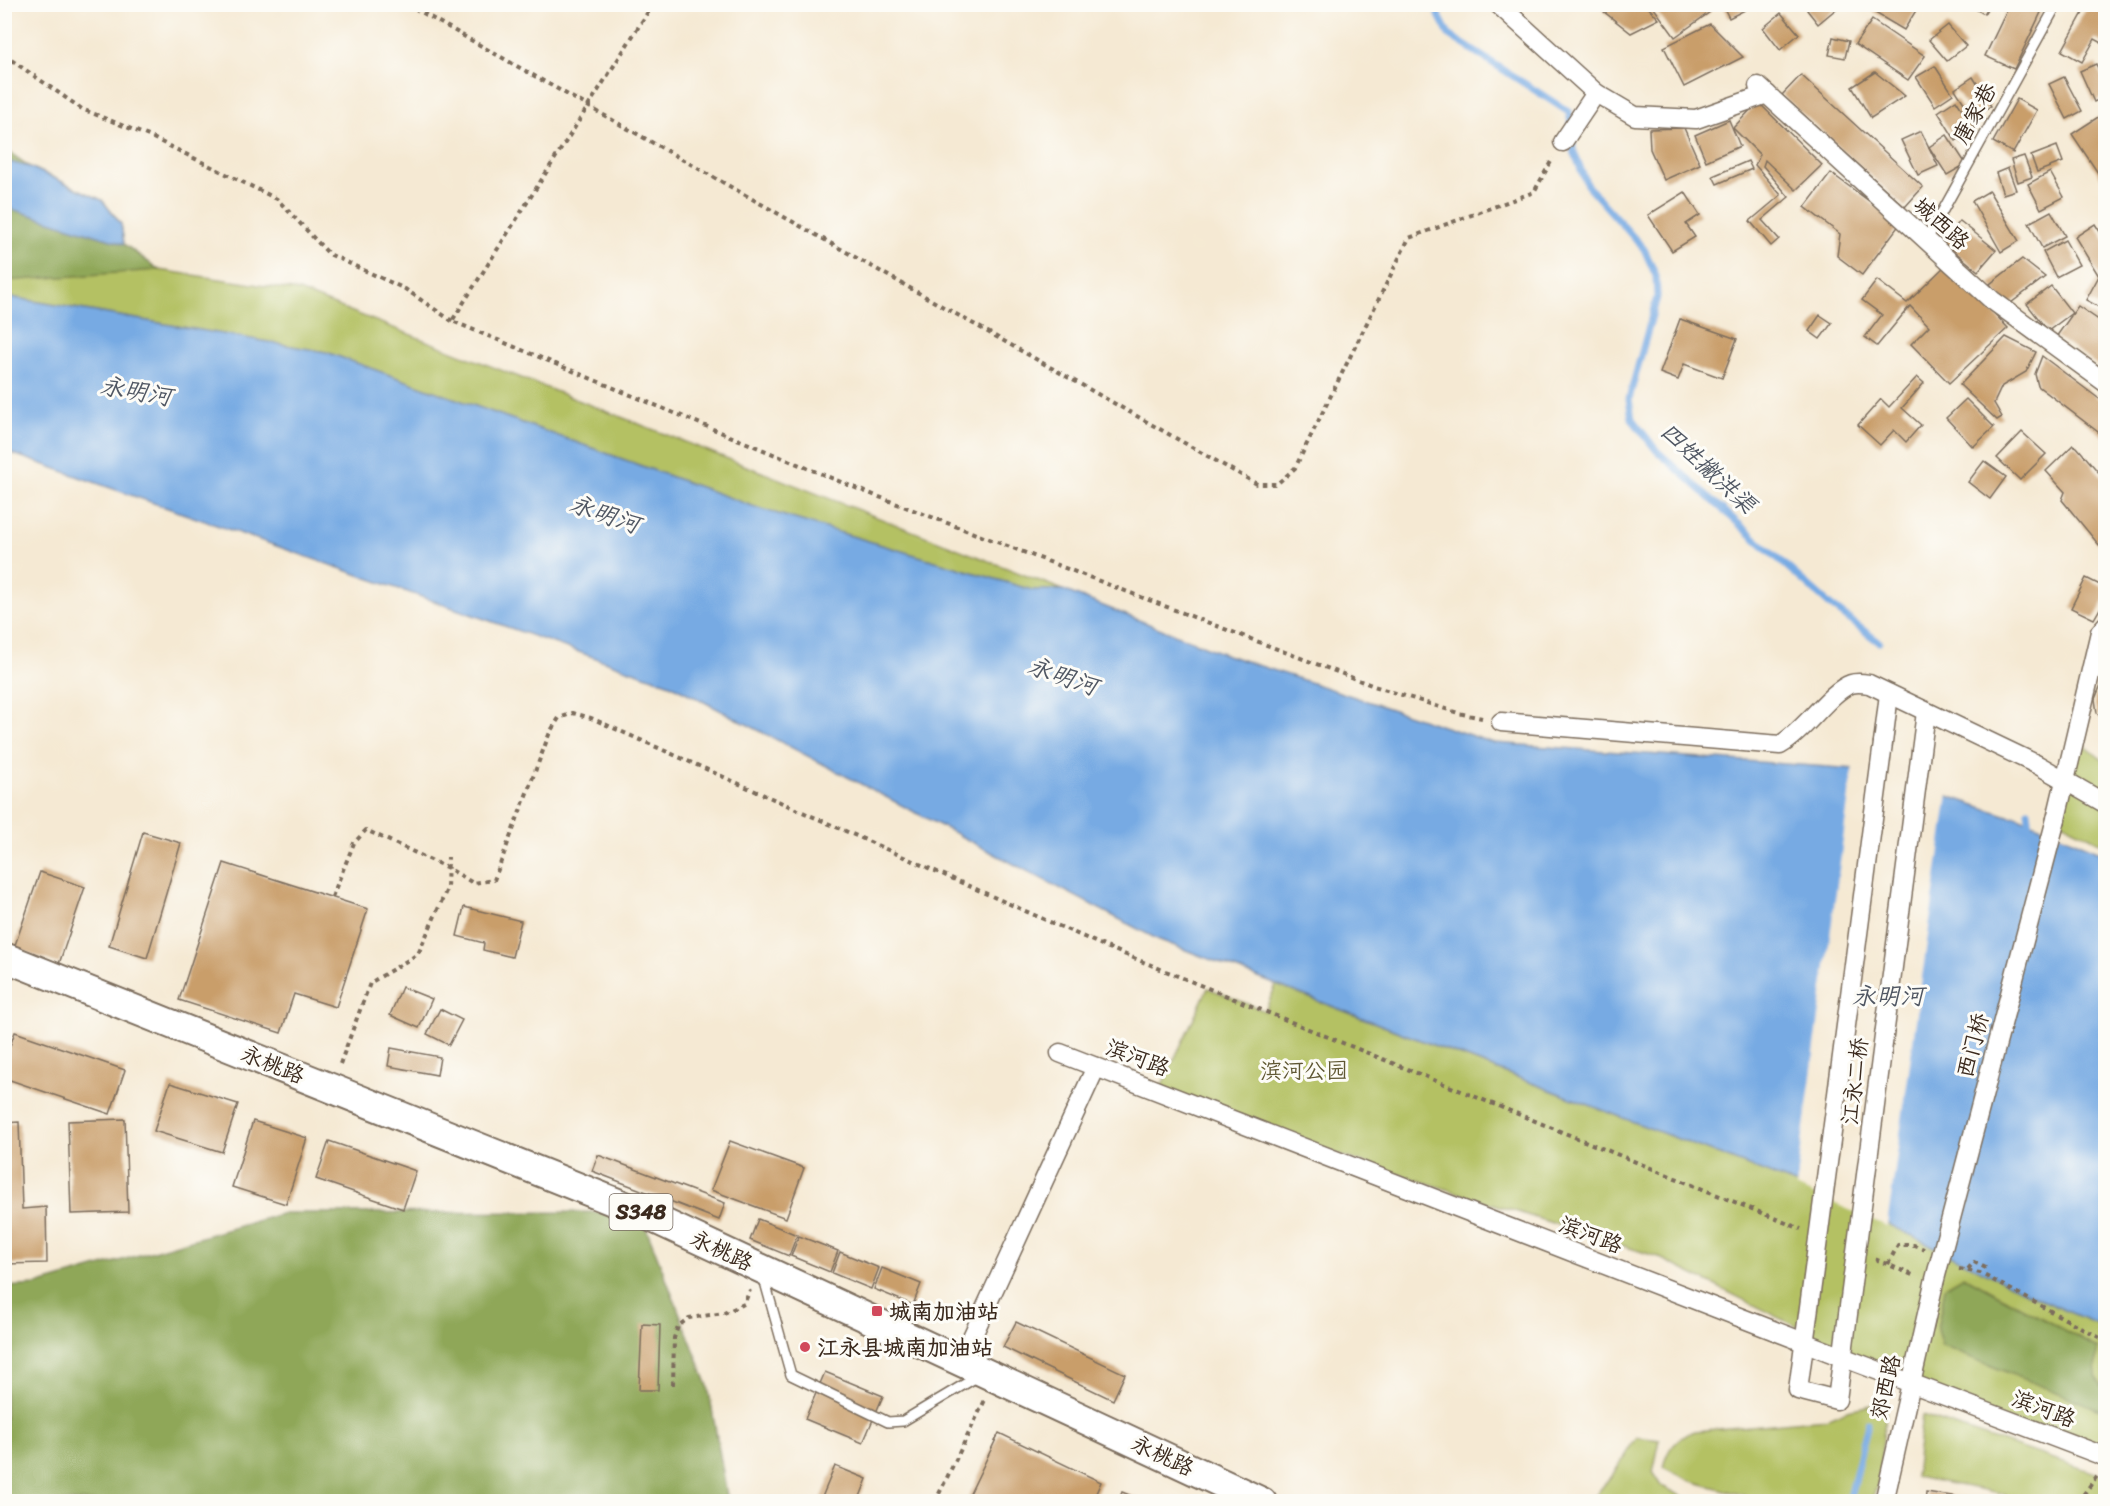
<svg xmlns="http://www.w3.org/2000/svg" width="2110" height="1506" viewBox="0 0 2110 1506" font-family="Sriracha,'LXGW WenKai TC',sans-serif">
	<rect width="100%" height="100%" fill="#fdfcf7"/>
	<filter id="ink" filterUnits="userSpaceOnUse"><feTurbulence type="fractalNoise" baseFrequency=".0167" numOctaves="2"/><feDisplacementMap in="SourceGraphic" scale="12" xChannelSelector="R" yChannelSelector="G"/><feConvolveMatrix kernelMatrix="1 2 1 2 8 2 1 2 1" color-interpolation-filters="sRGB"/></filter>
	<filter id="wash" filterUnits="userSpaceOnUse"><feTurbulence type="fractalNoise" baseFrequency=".008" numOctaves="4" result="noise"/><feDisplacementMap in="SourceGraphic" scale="24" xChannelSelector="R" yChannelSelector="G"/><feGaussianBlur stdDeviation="1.35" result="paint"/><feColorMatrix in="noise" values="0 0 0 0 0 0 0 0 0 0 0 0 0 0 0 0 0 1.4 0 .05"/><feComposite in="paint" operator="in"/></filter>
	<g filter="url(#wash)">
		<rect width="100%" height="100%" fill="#f5e9d3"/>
		<g fill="#b4c163" stroke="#787640" stroke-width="1.5">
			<polygon points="4,149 30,167 102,200 121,224 124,244 159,270 299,291 1063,590 1032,590 758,508 326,352 5,296"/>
			<polygon points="2075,738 2105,762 2105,845 2056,819"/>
			<path d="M1276,985L1837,1200C1927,1240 2014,1291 2105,1327V1457L1910,1383L1658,1257L1243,1124L1159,1091L1208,988L1265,1011Z"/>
			<path d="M1887,1402L1878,1484L1871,1501H1765L1691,1481L1663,1467C1668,1447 1676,1438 1695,1431L1826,1419L1847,1410Z"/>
			<polygon points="1922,1415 2105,1476 2105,1501 2006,1501 2006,1494 1915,1477"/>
			<polygon points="1636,1437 1660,1440 1653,1472 1662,1486 1691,1501 1591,1501 1616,1470"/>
		</g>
		<g fill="#8fa759" stroke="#65683c" stroke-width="1.5">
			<polygon points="5,149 30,167 102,200 121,224 124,244 159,270 5,281 5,207 123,244 120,225 5,162"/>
			<polygon points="640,1212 708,1386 728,1501 5,1502 5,1287 36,1285 284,1213"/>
			<polygon points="1964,1276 2097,1348 2096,1378 2105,1391 2105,1412 1942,1346 1937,1330 1945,1287"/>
		</g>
		<g fill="#77aae3" stroke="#596a80" stroke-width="1.5">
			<polygon points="5,161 30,167 102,200 121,224 124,244 5,207"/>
			<path d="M4,296L326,352L758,508L1032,590H1063L1227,655L1494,743L1870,770L2011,817L2016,816L2105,854V1327C2014,1291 1927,1240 1837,1200L1157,939L670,684L5,451Z"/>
		</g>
		<polygon fill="#f5e9d3" points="1853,766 1870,767 1948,793 1887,1226 1796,1187"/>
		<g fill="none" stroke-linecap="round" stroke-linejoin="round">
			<g stroke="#77aae3" stroke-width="7">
				<polyline points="1433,4 1449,35 1569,112 1571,124"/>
				<polyline points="1572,135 1573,149 1587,185 1644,249 1656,276 1657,297 1629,399 1632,419 1657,451 1830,605 1879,642"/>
				<polyline points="2028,811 2030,829"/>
				<polyline points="1849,1502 1868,1423"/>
			</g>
		</g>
		<g id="blocks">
			<g fill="#c99e6a">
				<polygon points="1615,4 1645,4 1659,19 1631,33 1603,11"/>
				<polygon points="1651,4 1705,4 1710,12 1675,37"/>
				<polygon points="1722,4 1742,4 1745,10 1729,18"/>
				<polygon points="1813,4 1842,4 1818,24 1807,10"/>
				<polygon points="1860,4 1920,4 1904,30"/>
				<polygon points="1967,4 1990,4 1984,14"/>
				<polygon points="2010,4 2045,4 2014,69 1985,56"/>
				<polygon points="2088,4 2106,4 2106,45 2095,39 2082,62 2062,51"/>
				<polygon points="1781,13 1799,34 1780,50 1763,28"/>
				<polygon points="1872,20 1925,56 1908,80 1855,44"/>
				<polygon points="1710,24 1743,57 1684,87 1664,47"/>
				<polygon points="1948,25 1966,46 1947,61 1929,40"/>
				<polygon points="1833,37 1849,41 1845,58 1829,55"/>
				<polygon points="2096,64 2106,85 2106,96 2094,102 2080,71"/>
				<polygon points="1935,66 1953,94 1935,106 1916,77"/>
				<polygon points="1875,72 1905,96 1871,118 1852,87"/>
				<polygon points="1801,75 1923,187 1905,207 1782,95"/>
				<polygon points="1973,77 1991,106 1973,117 1955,89"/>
				<polygon points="2064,77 2082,111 2067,119 2049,84"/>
				<polygon points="2017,99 2037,110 2013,153 1993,142"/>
				<polygon points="1956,100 1975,129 1956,141 1938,112"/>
				<polygon points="1758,102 1822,165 1796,190 1765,160 1763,166 1789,197 1762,220 1779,239 1771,246 1750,221 1781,195 1755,165 1760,155 1733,128"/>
				<polygon points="2106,112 2106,185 2072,134"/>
				<polygon points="1729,120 1740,146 1706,161 1695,135"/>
				<polygon points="1684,128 1700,164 1664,180 1650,149 1649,129"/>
				<polygon points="1921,131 1938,166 1918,175 1901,140"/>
				<polygon points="1947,135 1966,164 1947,175 1929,147"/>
				<polygon points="2057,146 2063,162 2037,172 2031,156"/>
				<polygon points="2024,156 2032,177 2018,182 2011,160"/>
				<polygon points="1748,161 1752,169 1717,184 1713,176"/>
				<polygon points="2008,168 2016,190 2003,194 1996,173"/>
				<polygon points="2050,172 2064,197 2041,209 2028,184"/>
				<polygon points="1831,173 1900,224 1862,275 1837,256 1840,234 1805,207"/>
				<polygon points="1989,191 2019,241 2001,252 1972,201"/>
				<polygon points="1685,192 1700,215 1686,224 1695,237 1672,251 1648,215"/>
				<polygon points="2051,211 2065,236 2042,248 2029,223"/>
				<polygon points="1960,221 1996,250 1978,271 1943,242"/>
				<polygon points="2095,224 2106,241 2106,311 2086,300 2099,276 2075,237"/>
				<polygon points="2065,240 2079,265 2056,277 2043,252"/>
				<polygon points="2022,259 2045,277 2007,306 1990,284"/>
				<polygon points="1947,264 2008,328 1949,383 1911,344 1929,326 1910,306 1877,346 1865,337 1882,315 1862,300 1877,280 1907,303"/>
				<polygon points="2051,286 2072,313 2048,331 2027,304"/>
				<polygon points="2078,306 2106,325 2106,371 2056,337"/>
				<polygon points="1820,315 1832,323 1820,339 1809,331"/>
				<polygon points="1680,319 1737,339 1722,378 1684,364 1678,380 1660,373"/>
				<polygon points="2006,337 2036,352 2026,372 2002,386 1994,403 2002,417 1997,420 1960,385"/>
				<polygon points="2042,356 2106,404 2106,438 2038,386 2035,374"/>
				<polygon points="1917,377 1924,383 1902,408 1921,425 1906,442 1894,430 1880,445 1858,425 1881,399 1889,407"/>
				<polygon points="1966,399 1994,427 1973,447 1946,418"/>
				<polygon points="2022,432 2046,454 2020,480 1997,458"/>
				<polygon points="2073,445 2077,447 2106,481 2106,539 2099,545 2062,500 2065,492 2046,471"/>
				<polygon points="1984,461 2006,477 1990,499 1968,482"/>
				<polygon points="2086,578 2106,588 2106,598 2094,619 2071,608"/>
				<polygon points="2106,673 2106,724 2097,713 2095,699"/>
				<polygon points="143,832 181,843 147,958 109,946"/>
				<polygon points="224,863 368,909 336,1007 294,994 281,1033 179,1000"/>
				<polygon points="40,872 85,887 59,964 14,948"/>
				<polygon points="464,907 521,921 512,957 483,950 484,943 457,936"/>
				<polygon points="402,987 432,999 419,1028 390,1015"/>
				<polygon points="440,1009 462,1020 449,1045 427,1034"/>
				<polygon points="15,1032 125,1070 110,1114 4,1078 4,1062"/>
				<polygon points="391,1048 440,1057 437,1075 388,1066"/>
				<polygon points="170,1083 238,1104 222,1152 154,1131"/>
				<polygon points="125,1119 128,1212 71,1214 68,1121"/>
				<polygon points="253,1121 307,1138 286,1204 232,1187"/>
				<polygon points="19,1122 22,1209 46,1207 47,1263 4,1264 4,1123"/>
				<polygon points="329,1141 416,1171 403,1209 316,1179"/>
				<polygon points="730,1141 804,1168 786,1218 711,1190"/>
				<polygon points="598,1155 725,1203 719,1220 592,1171"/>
				<polygon points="758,1219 797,1235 789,1256 750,1240"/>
				<polygon points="799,1236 838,1251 830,1272 791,1256"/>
				<polygon points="840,1252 879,1268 871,1289 832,1273"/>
				<polygon points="882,1268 921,1284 913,1305 874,1289"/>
				<polygon points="1016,1322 1125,1374 1113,1400 1003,1347"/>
				<polygon points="642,1324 660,1325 658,1390 639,1390"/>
				<polygon points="825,1372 883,1396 863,1443 805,1419"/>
				<polygon points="999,1433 1101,1482 1092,1502 966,1502"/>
				<polygon points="835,1466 867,1479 858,1502 820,1502"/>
				<polygon points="1122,1492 1144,1501 1144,1502 1118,1502"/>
				<polygon points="1926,1492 1977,1500 1977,1502 1925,1502"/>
			</g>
		</g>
	</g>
	<g filter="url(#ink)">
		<use href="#blocks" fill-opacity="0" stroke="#7c6d5d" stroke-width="1.5"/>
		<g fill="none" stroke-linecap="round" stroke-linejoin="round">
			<defs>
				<g id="lane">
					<polyline points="1926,241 2057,4"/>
					<polyline points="763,1275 791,1375 888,1422 903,1421 980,1375"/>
				</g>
				<g id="street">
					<polyline points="1498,4 1596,93 1635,116 1696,119 1767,94"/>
					<polyline points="1758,86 1992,300 2106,383"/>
					<polyline points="1563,142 1596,93"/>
					<path d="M1501,722L1780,745C1804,732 1830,691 1851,684C1857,682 1863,683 1869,684L2038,765L2106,804"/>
					<polyline points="1883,743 1889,694"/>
					<polyline points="1921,751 1926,712"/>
					<polyline points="2056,819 2100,632 2106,625"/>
					<polyline points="1060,1053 1842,1357 2106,1457"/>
					<polyline points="1815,1262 1798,1390 1837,1400 1853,1275"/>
					<polyline points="961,1361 1096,1067"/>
					<polyline points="1884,1502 1934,1283"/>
				</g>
				<polyline id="primary" points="4,957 640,1212 1262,1502"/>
			</defs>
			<use href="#lane" stroke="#7c6d5d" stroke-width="12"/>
			<use href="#street" stroke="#7c6d5d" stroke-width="21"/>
			<use href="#primary" stroke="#7c6d5d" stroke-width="32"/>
			<g stroke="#7c6d5d" stroke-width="4" stroke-dasharray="4.5 4.5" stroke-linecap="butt">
				<polyline points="407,4 1257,484 1277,484 1295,468 1409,238 1534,192 1553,158"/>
				<polyline points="653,4 452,321 853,487 1374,686 1458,713 1482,718"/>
				<polyline points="4,55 82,109 151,137 277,199 329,254 405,289 452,321"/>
				<polyline points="332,897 354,843 366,830 448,868 473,883 494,880 550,732 559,718 573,713 591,718 1104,946 1801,1229"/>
				<polyline points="340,1064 370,983 418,954 447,889 448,857"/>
				<polyline points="1875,1259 1915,1276"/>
				<polyline points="1888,1264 1898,1245 1914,1245 1924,1249"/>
				<polyline points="1959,1269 1980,1273 2106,1341"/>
				<polyline points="1968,1269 1974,1262 1986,1268"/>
				<polyline points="673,1385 674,1338 678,1326 689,1318 724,1313 744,1304 750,1290"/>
				<polyline points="935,1502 985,1400"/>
				<polyline points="2078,1502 2097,1476"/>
			</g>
			<use href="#lane" stroke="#fff" stroke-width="9"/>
			<use href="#street" stroke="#fff" stroke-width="18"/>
			<use href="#primary" stroke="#fff" stroke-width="28"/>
			<defs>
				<g id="street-bridge">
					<polyline points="1815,1262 1883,743"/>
					<polyline points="1853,1275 1921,751"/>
					<polyline points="1934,1283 2056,819"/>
				</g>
			</defs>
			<use href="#street-bridge" stroke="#7c6d5d" stroke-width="21" stroke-linecap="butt"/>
			<use href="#street-bridge" stroke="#fff" stroke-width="18"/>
		</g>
	</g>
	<g fill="#d1495b" stroke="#fdfcf7" stroke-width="2">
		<rect x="871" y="1305" width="12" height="12" rx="3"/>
		<circle cx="805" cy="1347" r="6"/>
	</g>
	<g text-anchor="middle" stroke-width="6" stroke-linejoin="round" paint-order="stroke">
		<rect fill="#fdfcf7" stroke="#75695f" stroke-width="1.5" x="609.5" y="1194" width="63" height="36" rx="4.5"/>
		<g font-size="21" font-weight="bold" fill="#3b2a1e">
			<text x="641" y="1219">S348</text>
		</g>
		<g font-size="22" fill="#3b2a1e" stroke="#fdfcf7">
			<text transform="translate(1974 113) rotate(-61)" y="8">唐家巷</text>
			<text transform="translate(1942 223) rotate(42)" y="8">城西路</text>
			<text transform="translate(1972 1045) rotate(-75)" y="8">西门桥</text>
			<text transform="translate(1138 1057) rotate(21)" y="8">滨河路</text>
			<text transform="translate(273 1064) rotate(22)" y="8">永桃路</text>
			<text transform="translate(1854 1081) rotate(-83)" y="8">江永二桥</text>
			<text transform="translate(1591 1234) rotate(21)" y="8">滨河路</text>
			<text transform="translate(722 1250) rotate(25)" y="8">永桃路</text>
			<text transform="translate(1885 1387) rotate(-77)" y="8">郊西路</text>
			<text transform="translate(2044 1408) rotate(21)" y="8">滨河路</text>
			<text transform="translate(1163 1455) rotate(25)" y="8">永桃路</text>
		</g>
		<g font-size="22" fill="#5f5733" stroke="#fdfcf7">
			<text x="1304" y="1078">滨河公园</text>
		</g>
		<g font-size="22" font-weight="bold" fill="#3b2a1e" stroke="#fdfcf7" text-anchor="start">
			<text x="889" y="1319">城南加油站</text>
			<text x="817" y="1355">江永县城南加油站</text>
		</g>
		<g font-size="24" font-style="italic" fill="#505763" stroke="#fdfcf7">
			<text transform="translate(136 391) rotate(10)" y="8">永明河</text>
			<text transform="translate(1708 468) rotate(43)" y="8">四姓撇洪渠</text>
			<text transform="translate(605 514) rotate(19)" y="8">永明河</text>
			<text transform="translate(1063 676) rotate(19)" y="8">永明河</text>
			<text x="1888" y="1004">永明河</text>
		</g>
	</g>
	<rect width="2110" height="1506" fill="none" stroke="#fdfcf7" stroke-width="24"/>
</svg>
